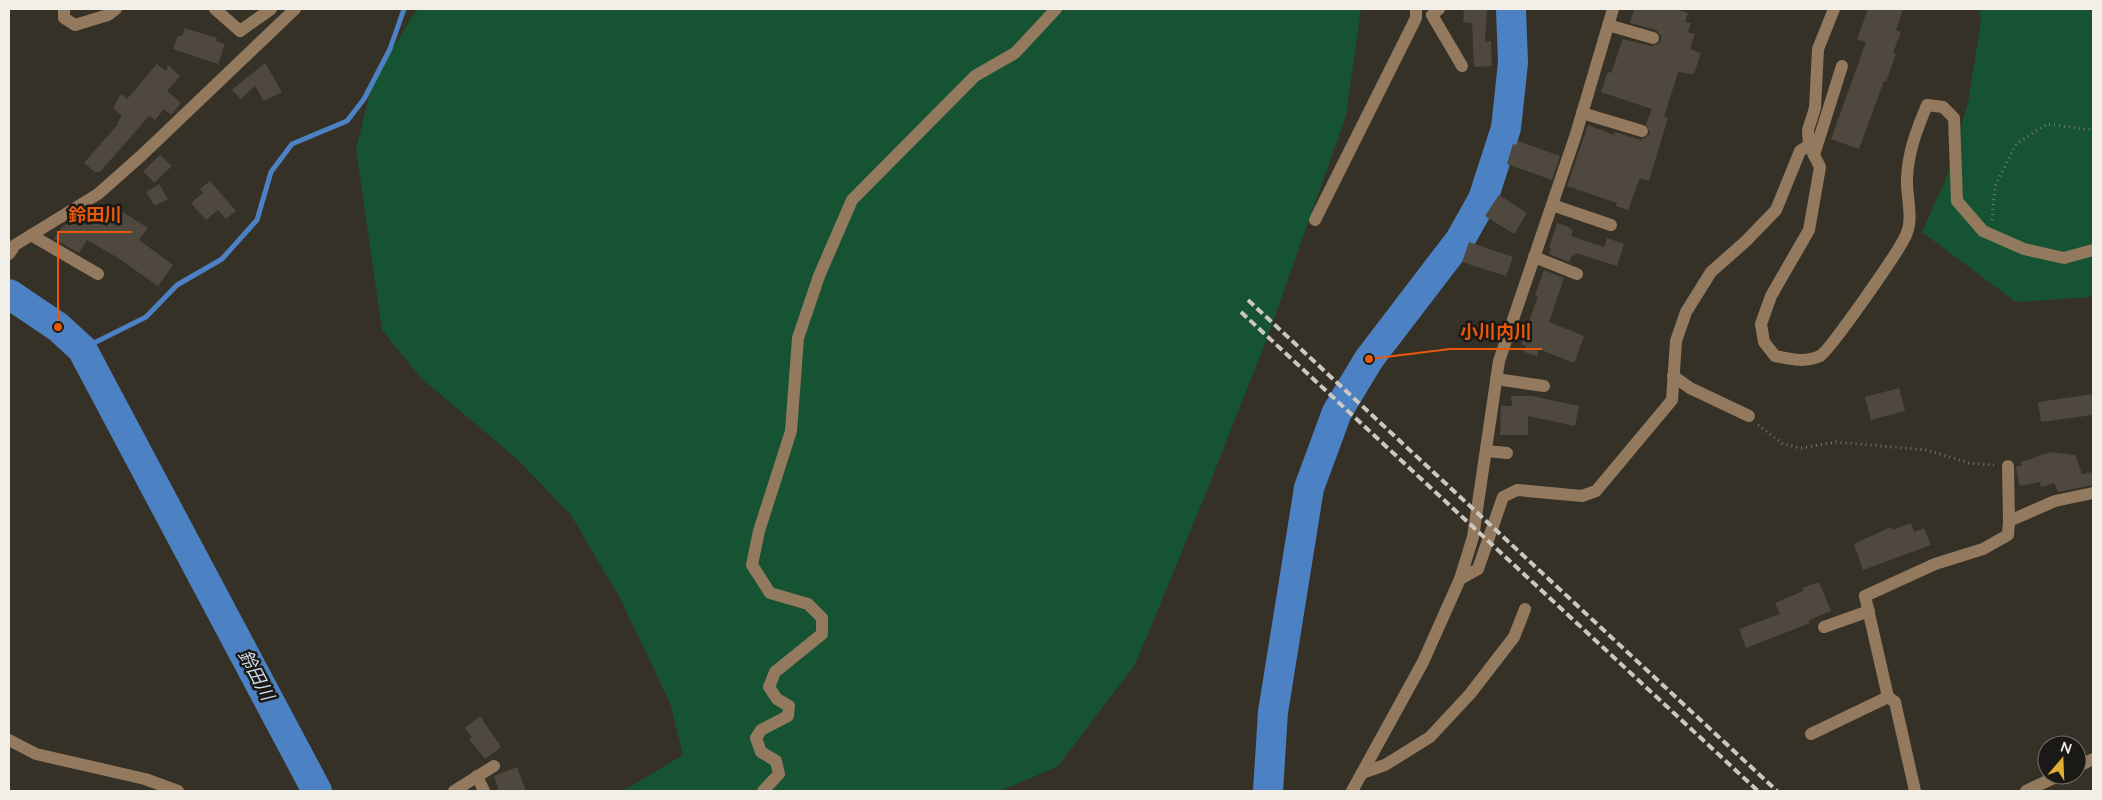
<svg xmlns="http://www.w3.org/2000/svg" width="2102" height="800" viewBox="0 0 2102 800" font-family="Lato,'Noto Sans JP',sans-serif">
	<rect width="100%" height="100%" fill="#363127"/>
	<g fill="#165333">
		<polygon points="417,9 1361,9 1346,116 1266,341 1204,498 1135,665 1057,767 999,791 623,791 683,755 670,703 620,598 571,515 517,459 421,378 382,330 356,149 373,81"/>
		<polygon points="1979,9 2093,9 2093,295 2090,297 2016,302 1922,232 1946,178 1968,103 1981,21"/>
	</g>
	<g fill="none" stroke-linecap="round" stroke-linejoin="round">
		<polyline stroke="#4c82c3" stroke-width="5" points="82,349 146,317 177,285 222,259 257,220 271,172 292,144 347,121 364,99 390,49 404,9"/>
		<g stroke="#4c82c3" stroke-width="30">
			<polyline points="9,294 58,327 82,349 317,791"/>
			<polyline points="1268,791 1273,712 1309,488 1337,412 1369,359 1460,240 1483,199 1506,128 1513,63 1511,9"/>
		</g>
	</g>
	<g fill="#4e483e">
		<polygon points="1464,9 1487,9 1485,42 1491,41 1492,66 1474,67 1472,23 1463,22"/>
		<polygon points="1634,9 1676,9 1688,13 1685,22 1691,23 1688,32 1695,34 1690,49 1701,53 1694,74 1678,72 1664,117 1668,118 1649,181 1640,178 1628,210 1616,206 1617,203 1567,186 1588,125 1614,135 1615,132 1641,140 1650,134 1646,124 1652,109 1601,92 1608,72 1611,73 1623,39 1651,46 1658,44 1661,41 1661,36 1656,30 1630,23"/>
		<polygon points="1868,9 1903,9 1896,30 1901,32 1893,53 1896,54 1886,82 1884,81 1859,149 1831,139 1866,42 1857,39"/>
		<polygon points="185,28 217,38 216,41 225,44 218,64 173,49 178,35 182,36"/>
		<polygon points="265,63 282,92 264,101 255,86 241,99 232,90"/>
		<polygon points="157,64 166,71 168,65 180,76 167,91 181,103 171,115 164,109 155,120 149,116 100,172 95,172 84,163 118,124 117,123 122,116 113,108 121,94 127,99"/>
		<polygon points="1518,141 1560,156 1552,180 1507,164 1513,144 1516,145"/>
		<polygon points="160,155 172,166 154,183 143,171"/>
		<polygon points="210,181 236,211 226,219 218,210 206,220 191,203 203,193 200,189"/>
		<polygon points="159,184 168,199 155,206 146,192"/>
		<polygon points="1499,195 1527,213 1514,234 1485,216"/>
		<polygon points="112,205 148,228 139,240 173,265 158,286 118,258 87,240 79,253 54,239 62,227 79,217 87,225 91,221 95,224 105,209 108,211"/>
		<polygon points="1557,223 1569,227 1569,228 1573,230 1571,236 1604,247 1607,238 1624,244 1617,266 1576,253 1574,256 1572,255 1569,262 1549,254 1551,248 1549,248"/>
		<polygon points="1469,242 1513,257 1506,276 1462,262"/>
		<polygon points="1544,270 1564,278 1549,322 1584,336 1574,363 1539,349 1537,356 1524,352 1526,346 1521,344 1538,296 1535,295"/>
		<polygon points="1899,388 1905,411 1871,420 1865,397"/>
		<polygon points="2093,394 2093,415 2041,422 2038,402"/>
		<polygon points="1511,396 1532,396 1579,406 1575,426 1528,416 1528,435 1500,435 1501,406 1512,406"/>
		<polygon points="2051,452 2075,455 2082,474 2093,472 2093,485 2058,492 2054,483 2041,487 2040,482 2019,486 2016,467 2022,465 2021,462"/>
		<polygon points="1911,523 1914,532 1924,528 1931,545 1863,570 1854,544 1891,527 1893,530"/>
		<polygon points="1819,582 1831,611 1809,620 1810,623 1746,648 1739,629 1780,614 1775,603 1803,591 1802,588"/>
		<polygon points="480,716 501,747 485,759 469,739 472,737 465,728"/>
		<polygon points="517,767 526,791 499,791 494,776"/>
	</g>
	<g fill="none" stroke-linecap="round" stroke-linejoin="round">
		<g stroke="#7a756d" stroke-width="3" stroke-dasharray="1 4" stroke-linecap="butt">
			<polyline points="1992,220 1995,186 2016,144 2047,124 2093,130"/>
			<polyline points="1758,425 1783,444 1801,448 1836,442 1927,450 1969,463 1994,465"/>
		</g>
		<g stroke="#93795d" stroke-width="12">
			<polyline points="64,9 64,18 75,25 108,15 116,9"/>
			<polyline points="215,9 240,31 271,9"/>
			<polyline points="1439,9 1432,15 1462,66"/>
			<path d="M1834,9L1818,49L1815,108L1808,130L1809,145L1820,167L1809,230L1771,296L1761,324L1764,342L1775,356C1791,359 1804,363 1820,356C1830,350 1900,250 1906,235C1914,218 1906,197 1907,178C1908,152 1917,129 1927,105L1943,107L1954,118L1957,201L1983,231L2024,249L2064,258L2093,250"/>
			<polyline points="1608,25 1653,38"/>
			<polyline points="1582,113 1642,131"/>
			<polyline points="1814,155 1842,66"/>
			<polyline points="1552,205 1611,225"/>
			<polyline points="1315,220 1416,18 1416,9"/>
			<polyline points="31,235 98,274"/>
			<polyline points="9,254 15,245 98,194 142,155 295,9"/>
			<polyline points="1534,257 1577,274"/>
			<polyline points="1673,376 1690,388 1749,416"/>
			<polyline points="1496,379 1544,386"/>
			<polyline points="1487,451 1507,453"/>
			<polyline points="2008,466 2009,521"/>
			<polyline points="1460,579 1478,569 1503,497 1517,490 1582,496 1596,491 1672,400 1676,341 1686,312 1711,272 1746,241 1776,210 1800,151 1809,145"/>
			<polyline points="1824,627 1869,611"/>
			<polyline points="1811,734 1888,697"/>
			<polyline points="9,740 36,754 145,779 178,791"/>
			<polyline points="2077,767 2093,759"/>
			<polyline points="1362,773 1385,765 1430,737 1470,694 1514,637 1525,609"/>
			<polyline points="477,776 484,791"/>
			<polyline points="454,791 494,766"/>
			<polyline points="763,791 779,774 776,761 761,752 756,738 761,730 788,716 789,706 777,699 769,687 775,672 822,634 822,618 808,604 770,593 752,565 759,531 791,431 798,338 819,276 852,200 975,76 1015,53 1056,9"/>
			<polyline points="1352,791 1423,662 1460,579 1473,537 1499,361 1576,134 1613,9"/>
			<polyline points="1915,791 1895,702 1888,697 1865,596 1935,564 1983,549 2008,535 2009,521 2055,501 2093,493"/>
			<polyline points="2026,791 2060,775"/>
		</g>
		<g stroke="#cbc8c1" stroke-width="4" stroke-dasharray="8 4" stroke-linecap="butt">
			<polyline points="1248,300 1777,791"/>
			<polyline points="1241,312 1758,791"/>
		</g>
	</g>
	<g text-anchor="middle" stroke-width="5" stroke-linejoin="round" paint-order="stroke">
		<g font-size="18" font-style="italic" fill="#cfdeef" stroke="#1b1915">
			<text transform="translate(256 675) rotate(62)" y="6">鈴田川</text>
		</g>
	</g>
	<path fill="none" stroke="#e8590c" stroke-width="2" d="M58 327L58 232H132M1369 359L1450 349H1542"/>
	<g fill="#e8590c" stroke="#1b1915" stroke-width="2">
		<circle cx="58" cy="327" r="5"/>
		<circle cx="1369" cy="359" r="5"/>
	</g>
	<g font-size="18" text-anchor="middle" font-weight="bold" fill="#e8590c" stroke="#1b1915" stroke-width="5" stroke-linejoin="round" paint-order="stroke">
		<text x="95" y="221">鈴田川</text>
		<text x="1496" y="338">小川内川</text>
	</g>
	<rect width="2102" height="800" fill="none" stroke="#f2efe9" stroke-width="20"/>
	<g transform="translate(2062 760) rotate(19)"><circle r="24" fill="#1b1915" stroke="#716f6a"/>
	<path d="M0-4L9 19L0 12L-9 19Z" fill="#e2af34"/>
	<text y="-8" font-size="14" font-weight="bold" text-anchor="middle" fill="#f2efe9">N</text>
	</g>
</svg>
